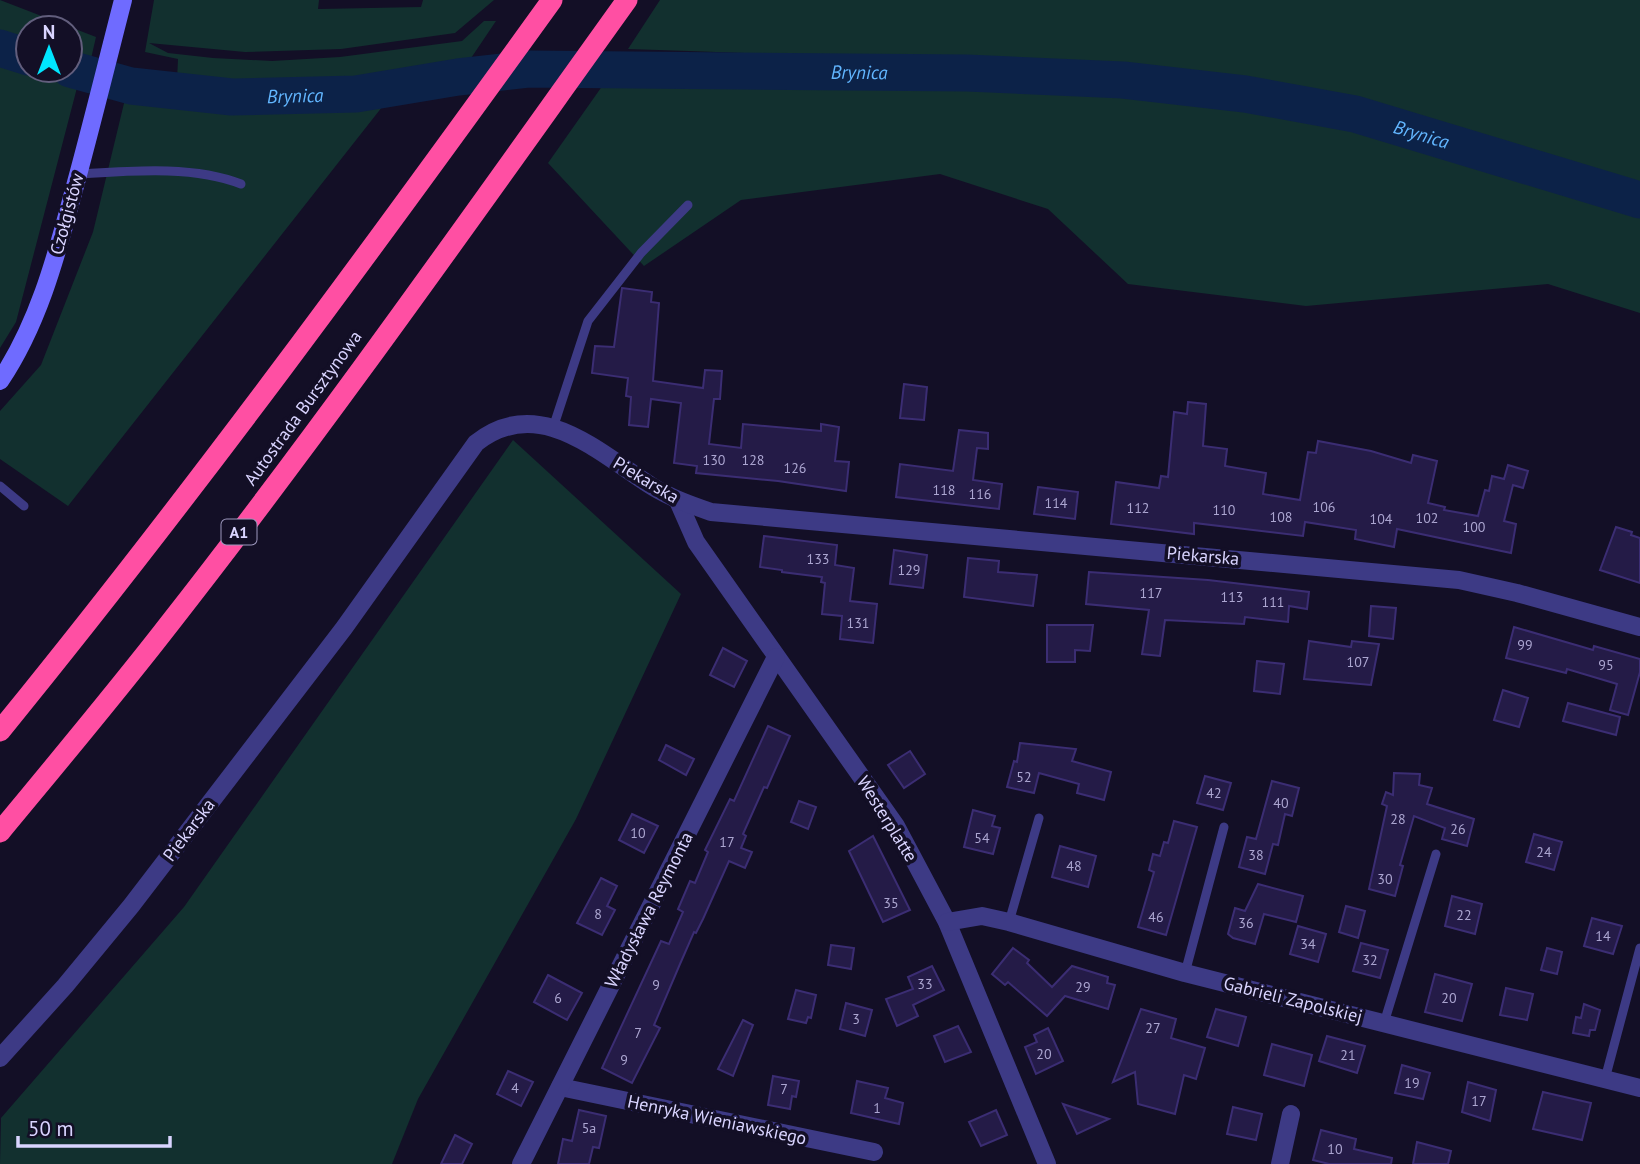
<svg xmlns="http://www.w3.org/2000/svg" width="1640" height="1164" viewBox="0 0 1640 1164" font-family="'PT Sans',sans-serif">
	<rect width="100%" height="100%" fill="#130f26"/>
	<g fill="#12302f">
		<polygon points="0,0 96,37 90,63 70,56 70,28 28,28 28,41 0,31"/>
		<polygon points="154,0 319,0 318,9 320,9 421,7 423,0 494,0 455,33 341,49 245,52 149,43 168,53 213,58 272,61 340,57 462,41 484,21 496,21 463,70 356,83 259,86 177,81 178,59 145,52"/>
		<path d="M660,0H1640V191C1505,150 1370,106 1231,83C1150,70 1069,67 988,63C868,57 748,53 628,49Z"/>
		<polygon points="0,56 28,65 28,70 45,70 79,80 16,322 0,348"/>
		<polygon points="610,75 1136,90 1299,113 1577,187 1640,207 1640,313 1548,284 1306,306 1128,284 1048,209 940,174 741,200 644,266 548,163"/>
		<polygon points="126,95 194,107 290,109 386,102 68,506 0,459 0,411 41,365 93,232"/>
		<polygon points="513,440 681,594 576,819 418,1099 392,1164 0,1164 1,1118 184,907"/>
	</g>
	<g fill="none" stroke-linecap="round" stroke-linejoin="round">
		<g stroke="#0c2248" stroke-width="37">
			<polyline points="0,48 28,57"/>
			<path id="s1" d="M70,69L131,86L232,97L356,94L458,77L528,69L967,73L1123,80L1245,94L1355,114L1640,200"/>
		</g>
	</g>
	<g fill="#241b47" stroke="#3b2d73" stroke-width="2">
		<polygon points="622,288 652,292 651,302 659,303 653,381 703,388 705,370 722,371 720,399 714,399 709,444 741,448 743,424 821,431 821,424 839,427 835,461 849,462 846,491 778,481 696,473 697,466 674,463 681,403 651,399 648,427 629,425 631,397 626,396 628,378 592,373 595,346 614,347"/>
		<polygon points="904,384 927,387 924,420 900,418"/>
		<polygon points="1188,402 1206,404 1203,446 1227,449 1225,466 1266,473 1263,494 1300,500 1308,452 1316,453 1318,441 1371,451 1411,463 1413,455 1437,461 1428,503 1445,507 1444,510 1478,516 1485,490 1489,491 1492,476 1504,479 1508,465 1528,471 1523,488 1513,485 1504,521 1516,524 1511,553 1397,529 1394,547 1355,539 1356,530 1305,522 1303,536 1194,523 1194,534 1111,524 1116,482 1159,488 1161,476 1168,477 1174,412 1187,414"/>
		<polygon points="959,430 988,433 988,449 977,448 973,480 1002,484 999,509 896,497 900,464 953,471"/>
		<polygon points="1038,487 1078,492 1075,519 1034,514"/>
		<polygon points="1616,527 1632,532 1631,535 1640,538 1640,583 1600,570"/>
		<polygon points="764,536 837,545 835,565 854,568 850,601 877,604 873,643 840,639 842,616 822,614 825,583 821,582 822,577 782,572 782,570 760,567"/>
		<polygon points="894,550 927,555 923,588 890,584"/>
		<polygon points="968,558 999,561 998,572 1037,575 1033,606 964,597"/>
		<polygon points="1089,572 1208,580 1309,592 1307,609 1289,606 1288,622 1245,617 1244,624 1165,620 1160,656 1142,654 1149,610 1086,604"/>
		<polygon points="1371,606 1396,608 1393,639 1369,636"/>
		<polygon points="1047,625 1093,625 1090,651 1075,650 1075,662 1047,662"/>
		<polygon points="1514,627 1593,650 1594,646 1640,659 1640,672 1628,715 1610,710 1617,684 1567,669 1566,673 1506,658"/>
		<polygon points="1309,641 1351,647 1352,641 1379,644 1371,685 1304,679"/>
		<polygon points="723,648 747,661 734,687 710,675"/>
		<polygon points="1257,661 1284,664 1280,694 1254,691"/>
		<polygon points="1503,690 1528,698 1519,727 1494,720"/>
		<polygon points="1568,703 1620,717 1616,735 1563,721"/>
		<polygon points="768,726 790,736 767,788 764,787 743,834 746,836 741,848 752,852 745,868 729,861 703,919 696,933 694,932 680,964 654,1025 660,1028 632,1083 602,1068 661,941 669,944 683,912 678,909 690,881 695,883 708,852 705,850 730,799 734,801"/>
		<polygon points="1020,743 1076,749 1072,761 1111,772 1104,800 1077,793 1079,784 1039,773 1034,793 1007,787 1014,761 1017,762"/>
		<polygon points="666,745 694,759 686,775 659,760"/>
		<polygon points="910,751 925,774 904,788 888,765"/>
		<polygon points="1394,773 1420,774 1419,785 1432,788 1427,804 1474,819 1467,846 1442,839 1445,828 1414,816 1400,865 1403,866 1395,896 1369,889 1387,806 1382,804 1386,792 1393,795"/>
		<polygon points="1205,776 1231,783 1223,810 1197,803"/>
		<polygon points="1272,781 1299,788 1292,816 1285,814 1278,845 1273,844 1265,874 1239,867 1247,837 1256,839"/>
		<polygon points="799,801 816,807 808,829 791,822"/>
		<polygon points="973,810 995,816 992,826 1000,828 993,854 964,847"/>
		<polygon points="632,814 658,826 644,853 619,840"/>
		<polygon points="1174,821 1197,827 1166,935 1138,927 1154,872 1149,870 1153,854 1160,856 1164,842 1168,843"/>
		<polygon points="1534,834 1562,842 1554,870 1526,862"/>
		<polygon points="873,836 910,910 883,922 849,851"/>
		<polygon points="1060,846 1096,856 1088,887 1052,877"/>
		<polygon points="601,878 617,886 607,906 615,910 602,935 577,923"/>
		<polygon points="1258,884 1303,896 1296,922 1264,914 1255,944 1233,938 1228,934 1235,908 1245,911"/>
		<polygon points="1452,896 1482,904 1475,934 1445,926"/>
		<polygon points="1346,906 1365,911 1358,938 1339,932"/>
		<polygon points="1592,918 1622,926 1613,954 1584,946"/>
		<polygon points="1298,926 1326,934 1318,962 1290,954"/>
		<polygon points="1361,943 1388,950 1380,978 1353,971"/>
		<polygon points="831,945 854,948 851,969 828,965"/>
		<polygon points="1013,948 1029,960 1027,963 1052,987 1072,966 1108,977 1107,983 1115,985 1108,1009 1065,996 1047,1016 1008,982 1005,985 992,974"/>
		<polygon points="1547,948 1562,952 1557,974 1541,970"/>
		<polygon points="932,966 944,990 913,1005 918,1016 897,1026 886,999 913,989 908,977"/>
		<polygon points="1435,974 1472,984 1462,1021 1425,1012"/>
		<polygon points="548,975 582,993 567,1020 534,1002"/>
		<polygon points="1506,988 1533,994 1527,1020 1500,1015"/>
		<polygon points="796,990 816,995 811,1018 808,1017 806,1023 788,1019"/>
		<polygon points="846,1003 872,1010 865,1036 840,1029"/>
		<polygon points="1584,1004 1600,1010 1595,1030 1590,1030 1589,1036 1573,1033 1576,1017 1581,1018"/>
		<polygon points="1141,1009 1176,1019 1171,1038 1205,1048 1196,1079 1184,1075 1175,1114 1138,1104 1135,1072 1113,1082"/>
		<polygon points="1216,1009 1246,1017 1238,1046 1207,1037"/>
		<polygon points="743,1020 753,1025 733,1076 718,1069"/>
		<polygon points="958,1026 971,1052 945,1062 934,1036"/>
		<polygon points="1048,1028 1063,1061 1036,1074 1025,1047 1037,1042 1034,1035"/>
		<polygon points="1327,1036 1365,1046 1357,1073 1319,1061"/>
		<polygon points="1272,1044 1312,1055 1304,1086 1264,1075"/>
		<polygon points="1402,1065 1430,1073 1423,1099 1395,1093"/>
		<polygon points="508,1071 533,1082 521,1106 497,1094"/>
		<polygon points="773,1076 799,1081 796,1097 792,1096 790,1109 768,1105"/>
		<polygon points="857,1081 888,1088 885,1098 903,1103 899,1124 851,1113"/>
		<polygon points="1468,1082 1496,1090 1490,1121 1462,1112"/>
		<polygon points="1543,1092 1591,1103 1582,1140 1533,1129"/>
		<polygon points="1063,1104 1109,1119 1077,1134"/>
		<polygon points="1233,1107 1262,1114 1256,1140 1227,1134"/>
		<polygon points="579,1110 606,1116 599,1148 593,1147 589,1164 558,1164 563,1139 572,1141"/>
		<polygon points="996,1110 1007,1135 981,1146 969,1122"/>
		<polygon points="1321,1130 1356,1139 1354,1149 1392,1158 1391,1164 1329,1164 1313,1160"/>
		<polygon points="455,1135 472,1144 462,1164 441,1164"/>
		<polygon points="1417,1142 1451,1151 1448,1164 1413,1164"/>
	</g>
	<g fill="none" stroke-linecap="round" stroke-linejoin="round">
		<g stroke="#3d3a85" stroke-width="9">
			<path d="M79,174C129,171 193,165 241,184"/>
			<polyline points="553,428 588,321 641,253 688,205"/>
			<polyline points="0,486 24,506"/>
			<polyline points="1009,922 1039,818"/>
			<polyline points="1185,973 1224,827"/>
			<polyline points="1384,1023 1436,854"/>
			<polyline points="1605,1079 1640,948"/>
		</g>
		<g stroke="#3d3a85" stroke-width="18">
			<polyline points="678,501 696,542 896,826 947,922 1047,1164"/>
			<polyline points="947,922 982,916 1009,922 1185,973 1640,1088"/>
			<path d="M0,1058L65,986L131,906L344,628L476,443C539,393 599,453 653,487C671,498 691,505 711,512L1459,580L1517,593L1640,627"/>
			<polyline points="560,1087 874,1152"/>
			<polyline points="521,1164 776,657"/>
			<polyline points="1280,1164 1291,1114"/>
		</g>
		<path stroke="#6f6bff" stroke-width="18" d="M0,381C37,326 55,261 72,197C90,132 106,66 123,0"/>
		<g stroke="#ff4fa3" stroke-width="21">
			<path d="M0,731C193,494 373,248 552,0"/>
			<path d="M0,832C57,763 115,694 170,623C329,420 477,209 627,0"/>
		</g>
	</g>
	<g text-anchor="middle" stroke-width="7" stroke-linejoin="round" paint-order="stroke">
		<g font-size="14" fill="#aca6d1">
			<text x="714" y="465">130</text>
			<text x="753" y="465">128</text>
			<text x="795" y="473">126</text>
			<text x="944" y="495">118</text>
			<text x="980" y="499">116</text>
			<text x="1056" y="508">114</text>
			<text x="1324" y="512">106</text>
			<text x="1138" y="513">112</text>
			<text x="1224" y="515">110</text>
			<text x="1281" y="522">108</text>
			<text x="1427" y="523">102</text>
			<text x="1381" y="524">104</text>
			<text x="1474" y="532">100</text>
			<text x="818" y="564">133</text>
			<text x="909" y="575">129</text>
			<text x="1151" y="598">117</text>
			<text x="1232" y="602">113</text>
			<text x="1273" y="607">111</text>
			<text x="858" y="628">131</text>
			<text x="1525" y="650">99</text>
			<text x="1358" y="667">107</text>
			<text x="1606" y="670">95</text>
			<text x="1024" y="782">52</text>
			<text x="1214" y="798">42</text>
			<text x="1281" y="808">40</text>
			<text x="1398" y="824">28</text>
			<text x="1458" y="834">26</text>
			<text x="638" y="838">10</text>
			<text x="982" y="843">54</text>
			<text x="727" y="847">17</text>
			<text x="1544" y="857">24</text>
			<text x="1256" y="860">38</text>
			<text x="1074" y="871">48</text>
			<text x="1385" y="884">30</text>
			<text x="891" y="908">35</text>
			<text x="598" y="919">8</text>
			<text x="1464" y="920">22</text>
			<text x="1156" y="922">46</text>
			<text x="1246" y="928">36</text>
			<text x="1603" y="941">14</text>
			<text x="1308" y="949">34</text>
			<text x="1370" y="965">32</text>
			<text x="925" y="989">33</text>
			<text x="656" y="990">9</text>
			<text x="1083" y="992">29</text>
			<text x="558" y="1003">6</text>
			<text x="1449" y="1003">20</text>
			<text x="856" y="1024">3</text>
			<text x="1153" y="1033">27</text>
			<text x="638" y="1038">7</text>
			<text x="1044" y="1059">20</text>
			<text x="1348" y="1060">21</text>
			<text x="624" y="1065">9</text>
			<text x="1412" y="1088">19</text>
			<text x="515" y="1093">4</text>
			<text x="784" y="1094">7</text>
			<text x="1479" y="1106">17</text>
			<text x="877" y="1113">1</text>
			<text x="589" y="1133">5a</text>
			<text x="1335" y="1154">10</text>
		</g>
		<rect fill="#130f26" stroke="#9e99be" stroke-width="2" x="221.5" y="519.5" width="35" height="25" rx="5"/>
		<g font-size="16" font-weight="bold" fill="#d9d4ff">
			<text x="239" y="538">A1</text>
		</g>
		<g font-size="18" fill="#d9d4ff" stroke="#130f26">
			<text transform="translate(67 214) rotate(-75)" y="6">Czołgistów</text>
			<text transform="translate(303 408) rotate(-54)" y="6">Autostrada Bursztynowa</text>
			<text transform="translate(646 480) rotate(31)" y="6">Piekarska</text>
			<text transform="translate(1203 556) rotate(5)" y="6">Piekarska</text>
			<text transform="translate(887 819) rotate(58)" y="6">Westerplatte</text>
			<text transform="translate(189 830) rotate(-53)" y="6">Piekarska</text>
			<text transform="translate(649 910) rotate(-63)" y="6">Władysława Reymonta</text>
			<text transform="translate(1293 1000) rotate(14)" y="6">Gabrieli Zapolskiej</text>
			<text transform="translate(717 1120) rotate(12)" y="6">Henryka Wieniawskiego</text>
		</g>
		<g font-size="19" font-style="italic" fill="#62b6ff" stroke="#130f26">
			<text dy="7" stroke="none"><textPath href="#s1" startOffset="794">Brynica</textPath></text>
			<text dy="7" stroke="none"><textPath href="#s1" startOffset="228">Brynica</textPath></text>
			<text dy="7" stroke="none"><textPath href="#s1" startOffset="1362">Brynica</textPath></text>
		</g>
	</g>
	<g transform="translate(49 49)"><circle r="33" fill="#130f26" stroke="#625e7d" stroke-width="2"/>
	<path d="M0-5L12 26L0 18L-12 26Z" fill="#00e5ff"/>
	<text y="-10" font-size="19" font-weight="bold" text-anchor="middle" fill="#d9d4ff">N</text>
	</g>
	<path d="M18 1136v10h152v-10" fill="none" stroke="#d9d4ff" stroke-width="3.5"/>
	<text x="28" y="1136" font-size="21" fill="#d9d4ff" stroke="#130f26" stroke-width="5" paint-order="stroke">50 m</text>
</svg>
